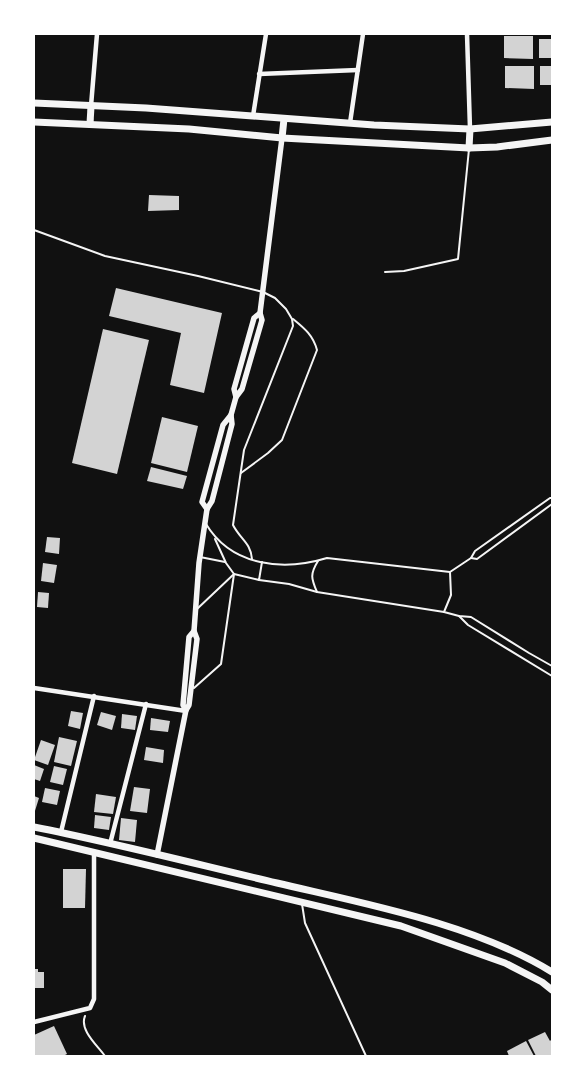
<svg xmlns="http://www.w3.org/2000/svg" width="586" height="1090" viewBox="0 0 586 1090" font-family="'DejaVu Sans',sans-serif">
	<rect width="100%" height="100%" fill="#111"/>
	<g fill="#d3d3d3">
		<polygon points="504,36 533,36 533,59 504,58"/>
		<rect x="539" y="39" width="13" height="19"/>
		<polygon points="505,66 534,66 534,89 505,88"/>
		<rect x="540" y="66" width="12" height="19"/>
		<polygon points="149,195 179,196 179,210 148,211"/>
		<polygon points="116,288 222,313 204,393 170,385 181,333 109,316"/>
		<polygon points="103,329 149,340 117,474 72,463"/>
		<polygon points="162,417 198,426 187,472 151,463"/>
		<polygon points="151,467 187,476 183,489 147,481"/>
		<polygon points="47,537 60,538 59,554 45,552"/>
		<polygon points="43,563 57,565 54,583 41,581"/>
		<polygon points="38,592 49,593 48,608 37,607"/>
		<polygon points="71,711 83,713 80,729 68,726"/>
		<polygon points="101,712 116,716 112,730 97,725"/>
		<polygon points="122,714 137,716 135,730 121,728"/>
		<polygon points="151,718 170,721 168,732 150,730"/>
		<polygon points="59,737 77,741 71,766 54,762"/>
		<polygon points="41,740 55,745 48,765 34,760"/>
		<polygon points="146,747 164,750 163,763 144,760"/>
		<polygon points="34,765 44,769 40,781 34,779"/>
		<polygon points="54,766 67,769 63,785 50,782"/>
		<polygon points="134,787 150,789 147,813 130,811"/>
		<polygon points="45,788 60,791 57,805 42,802"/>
		<polygon points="96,794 116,797 113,814 94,812"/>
		<polygon points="34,796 39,798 34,814"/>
		<polygon points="95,815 111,817 109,830 94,828"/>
		<polygon points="121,818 137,820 135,842 119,840"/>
		<polygon points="63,869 86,869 85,908 63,908"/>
		<polygon points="34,969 38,969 38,972 44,972 44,988 34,988"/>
		<polygon points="54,1026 67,1054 63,1056 34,1056 34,1035"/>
		<polygon points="545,1032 550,1041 552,1039 552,1056 536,1056 528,1040"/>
		<polygon points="526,1041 534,1056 509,1056 507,1051"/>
	</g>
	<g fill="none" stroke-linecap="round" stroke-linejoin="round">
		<path stroke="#f5f5f5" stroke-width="2" d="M85,1016C79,1030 98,1046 105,1056"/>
		<g stroke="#f5f5f5" stroke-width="2">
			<path d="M34,230L105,256L198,276L263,292L275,298L286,309L292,319L293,326L244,450L233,525C240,539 251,543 252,559"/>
			<polyline points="385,272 404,271 458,259 469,149"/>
			<path d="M241,473L268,453L282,440L317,350C313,335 304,328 293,319"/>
			<path d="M206,524C232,567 284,571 327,558L450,572L471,558L475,551L550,498H552"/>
			<polyline points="200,557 225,562"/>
			<polyline points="471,558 477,559 552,504"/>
			<path d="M318,561C310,574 311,578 317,592L444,612"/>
			<polyline points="450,572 451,595 444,612 459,616 471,617 529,653 552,666"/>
			<polyline points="259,580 289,584 317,592"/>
			<polyline points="197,609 234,574 259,580 262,562"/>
			<polyline points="459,616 468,625 552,676"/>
			<polyline points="194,688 221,664 234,574 226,563 215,539"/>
			<polyline points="302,904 305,923 366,1056"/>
		</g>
		<g stroke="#f5f5f5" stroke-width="4.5">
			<polyline points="467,34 470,129"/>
			<polyline points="259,74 358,70"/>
			<polyline points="91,106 97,34"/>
			<polyline points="253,116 266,34"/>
			<polyline points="350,123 363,34"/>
			<polyline points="34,688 186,711"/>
			<polyline points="61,832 94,696"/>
			<polyline points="110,844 146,704"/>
			<polyline points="34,1022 90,1008 94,999 94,852"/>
		</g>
		<g stroke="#f5f5f5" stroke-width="5.5">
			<polyline points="236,397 234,389 254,318 260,313"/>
			<polyline points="207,509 202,502 223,425 231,415 236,397 242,389 262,320 260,313 282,138"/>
			<polyline points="186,710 183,705 189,637 194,631"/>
			<polyline points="157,855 186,710 189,705 197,639 194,631 199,563 207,509 212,501 232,424 231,415"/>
		</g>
		<g stroke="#f5f5f5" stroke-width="7">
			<polyline points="34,103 146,108 374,125 470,129 552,122"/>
			<polyline points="34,122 189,129 282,138 469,148 497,147 552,140"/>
			<polyline points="90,124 91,106"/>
			<polyline points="282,138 284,119"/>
			<polyline points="469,148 470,129"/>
			<path d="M34,827C115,843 196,864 277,883C366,904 474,924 552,972"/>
			<polyline points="34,838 401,926 505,963 542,982 552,990"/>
		</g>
	</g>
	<rect width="586" height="1090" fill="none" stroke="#ffffff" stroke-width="70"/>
</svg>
